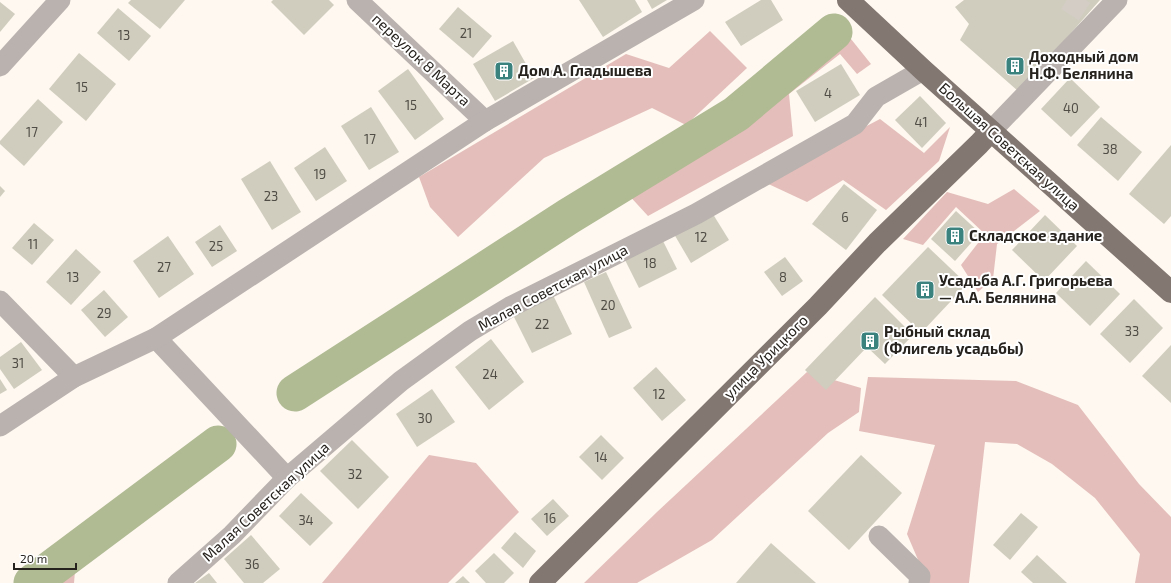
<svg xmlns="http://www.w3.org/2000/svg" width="1171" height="583" viewBox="0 0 1171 583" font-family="'Exo 2',sans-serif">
	<rect width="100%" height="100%" fill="#fef8f0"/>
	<g fill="#e4beba">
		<polygon points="710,31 747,68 686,125 652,108 544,158 458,237 430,207 419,177 626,54 669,68"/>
		<polygon points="847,34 871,64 857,74 840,54 789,94 793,136 648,216 626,192 759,105 828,45"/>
		<polygon points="880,119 924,153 950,127 939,161 886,210 843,180 807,202 762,181"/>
		<polygon points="1014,189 1040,211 997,244 993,279 978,292 961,265 985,234 956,207 923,245 903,239 947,192 988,204"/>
		<polygon points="807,372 861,388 859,412 828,433 712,540 637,583 584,583 657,512"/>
		<polygon points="868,377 1016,381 1078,405 1139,484 1171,517 1171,583 1135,583 1140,554 1095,498 1052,464 1017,444 985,442 969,583 928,583 907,534 935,445 859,431"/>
		<polygon points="429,455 476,463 519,512 448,583 322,583"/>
		<polygon points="75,571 74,583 59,583"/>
	</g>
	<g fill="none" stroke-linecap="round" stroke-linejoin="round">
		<g stroke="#b0ba93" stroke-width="37">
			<polyline points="295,393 569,216 736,114 834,32"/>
			<polyline points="32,583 218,444"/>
		</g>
	</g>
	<g fill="#d0cdbe">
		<polygon points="131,0 185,0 160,29 128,3"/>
		<polygon points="273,0 329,0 334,5 304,35 271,2"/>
		<polygon points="579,0 635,0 642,12 603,37"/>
		<polygon points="647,0 667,0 652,9"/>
		<polygon points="761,0 771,0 783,20 741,46 725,22"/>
		<polygon points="964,0 1100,0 1019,92 960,40 969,24 955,7"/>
		<polygon points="0,2 15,14 0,32"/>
		<polygon points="458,7 492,36 473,58 439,29"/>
		<polygon points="118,8 151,36 129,61 97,33"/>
		<polygon points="513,41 534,78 495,101 473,64"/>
		<polygon points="79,53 116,84 86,121 49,89"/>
		<polygon points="841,64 860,95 815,122 796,91"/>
		<polygon points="408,69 444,119 415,140 378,91"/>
		<polygon points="1070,78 1100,107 1071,137 1041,109"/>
		<polygon points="920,96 946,123 922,148 895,120"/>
		<polygon points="38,99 63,122 24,166 0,144 0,141"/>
		<polygon points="371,107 399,152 369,170 341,126"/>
		<polygon points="1101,117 1142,152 1118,181 1077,145"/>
		<polygon points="1171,145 1171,216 1164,224 1129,194"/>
		<polygon points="325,147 347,181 316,201 294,168"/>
		<polygon points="270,161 301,212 272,230 241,179"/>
		<polygon points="844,184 877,210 846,250 812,224"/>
		<polygon points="0,186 5,191 0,197"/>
		<polygon points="711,211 729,240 691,263 674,234"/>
		<polygon points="956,211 980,233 955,261 931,239"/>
		<polygon points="1045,215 1077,246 1044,281 1012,250"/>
		<polygon points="34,223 54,240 32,265 12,248"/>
		<polygon points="220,225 237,251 212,267 195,242"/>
		<polygon points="168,236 194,274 159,298 133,261"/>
		<polygon points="662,239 677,269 639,288 624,258"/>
		<polygon points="928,247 967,284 921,333 882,295"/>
		<polygon points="76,249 101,272 71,305 46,282"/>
		<polygon points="785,257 803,281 782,296 764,272"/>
		<polygon points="1086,261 1120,294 1090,326 1056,293"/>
		<polygon points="606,272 632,328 609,338 584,282"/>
		<polygon points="104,290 128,317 105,337 81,310"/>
		<polygon points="553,295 572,334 532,353 513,315"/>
		<polygon points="875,297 913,335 885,364 867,347 826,390 805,370"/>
		<polygon points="1134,299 1163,328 1130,363 1100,334"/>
		<polygon points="491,339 524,382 489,410 455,367"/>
		<polygon points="21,342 42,370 14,389 0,369 0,357"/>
		<polygon points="1171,345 1171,403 1142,376"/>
		<polygon points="656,367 686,400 662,421 633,388"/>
		<polygon points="0,379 7,390 0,394"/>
		<polygon points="432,389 455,422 417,447 396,414"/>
		<polygon points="601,435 624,458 602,480 579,457"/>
		<polygon points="352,440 389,477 358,509 320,471"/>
		<polygon points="861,455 902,493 849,550 808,511"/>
		<polygon points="301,493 333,523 310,546 279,516"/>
		<polygon points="553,499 569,516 547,536 531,519"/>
		<polygon points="1021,513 1038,527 1010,560 993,545"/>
		<polygon points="515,532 536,551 523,568 501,548"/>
		<polygon points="251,535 280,569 263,583 244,583 224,559"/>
		<polygon points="771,543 816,583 736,583"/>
		<polygon points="494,553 514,573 504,583 486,583 475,571"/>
		<polygon points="1037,555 1067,583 1033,583 1021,572"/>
		<polygon points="209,573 217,583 195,583"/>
		<polygon points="463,576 470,583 455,583"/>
	</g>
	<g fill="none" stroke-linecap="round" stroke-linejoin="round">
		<polyline stroke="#d3cdc6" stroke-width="21" stroke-dasharray="21 10" stroke-linecap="butt" points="1067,0 1088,14"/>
		<g stroke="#b9b2af" stroke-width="21">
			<polyline points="357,0 485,121"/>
			<polyline points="0,66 60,0"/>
			<polyline points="991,131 1117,0"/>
			<polyline points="0,301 74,377"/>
			<polyline points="156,338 287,478"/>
			<polyline points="0,426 74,377 156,338 485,121 694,0"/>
			<polyline points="879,536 920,576 919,583"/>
			<polyline points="178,583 232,535 287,478 401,381 470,331 510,307 696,214 855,124 876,97 923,70"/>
		</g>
		<g stroke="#837771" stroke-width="22">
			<polyline points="848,0 923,70 1171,292"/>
			<polyline points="540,583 818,306 877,243 979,144 991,131"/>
		</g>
	</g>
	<defs>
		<symbol id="building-square" viewBox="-11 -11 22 22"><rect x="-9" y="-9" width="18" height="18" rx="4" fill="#3a827e" stroke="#fff"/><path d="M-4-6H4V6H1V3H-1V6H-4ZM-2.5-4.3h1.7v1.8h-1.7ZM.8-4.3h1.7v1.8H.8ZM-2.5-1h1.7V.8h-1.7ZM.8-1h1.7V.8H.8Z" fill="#fff"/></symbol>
	</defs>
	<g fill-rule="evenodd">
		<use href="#building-square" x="1004" y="55" width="22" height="22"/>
		<use href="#building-square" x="493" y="60" width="22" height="22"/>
		<use href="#building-square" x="944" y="225" width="22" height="22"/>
		<use href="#building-square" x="914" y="279" width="22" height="22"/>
		<use href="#building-square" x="859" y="330" width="22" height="22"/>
	</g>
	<g text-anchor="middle" stroke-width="4" stroke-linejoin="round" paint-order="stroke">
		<g font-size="13" fill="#504d46">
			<text x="466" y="38">21</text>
			<text x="124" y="40">13</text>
			<text x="82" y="92">15</text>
			<text x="828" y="98">4</text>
			<text x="411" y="110">15</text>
			<text x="1071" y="113">40</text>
			<text x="921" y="127">41</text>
			<text x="32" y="137">17</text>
			<text x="370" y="144">17</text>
			<text x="1110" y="154">38</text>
			<text x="320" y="179">19</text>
			<text x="271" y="201">23</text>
			<text x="845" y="222">6</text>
			<text x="701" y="242">12</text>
			<text x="33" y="249">11</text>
			<text x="216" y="251">25</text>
			<text x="650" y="268">18</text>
			<text x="164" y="272">27</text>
			<text x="73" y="282">13</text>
			<text x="783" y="282">8</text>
			<text x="608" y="310">20</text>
			<text x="104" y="318">29</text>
			<text x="542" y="329">22</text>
			<text x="1132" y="336">33</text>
			<text x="18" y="368">31</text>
			<text x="490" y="379">24</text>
			<text x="659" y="399">12</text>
			<text x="425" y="423">30</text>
			<text x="601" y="462">14</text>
			<text x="355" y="479">32</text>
			<text x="550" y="523">16</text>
			<text x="306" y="525">34</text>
			<text x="252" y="569">36</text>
		</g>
		<g font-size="15" font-weight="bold" fill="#26221e" stroke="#fff" text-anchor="start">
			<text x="1029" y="62">Доходный дом<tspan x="1029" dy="17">Н.Ф. Белянина</tspan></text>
			<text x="518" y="76">Дом А. Гладышева</text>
			<text x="969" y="241">Складское здание</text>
			<text x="939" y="286">Усадьба А.Г. Григорьева<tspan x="939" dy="17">— А.А. Белянина</tspan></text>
			<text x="884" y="337">Рыбный склад<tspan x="884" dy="17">(Флигель усадьбы)</tspan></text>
		</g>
		<g font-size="15" fill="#26221e" stroke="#fff">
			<text transform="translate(421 60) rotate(43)" y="5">переулок 8 Марта</text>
			<text transform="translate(1009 147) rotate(42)" y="5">Большая Советская улица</text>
			<text transform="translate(553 288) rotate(-28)" y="5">Малая Советская улица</text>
			<text transform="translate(766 357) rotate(-45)" y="5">улица Урицкого</text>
			<text transform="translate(266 502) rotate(-43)" y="5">Малая Советская улица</text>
		</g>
	</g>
	<path d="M14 563v6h62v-6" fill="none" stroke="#26221e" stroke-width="2"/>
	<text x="20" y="563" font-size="12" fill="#26221e" stroke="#ffffff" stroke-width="3" paint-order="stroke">20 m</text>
</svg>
